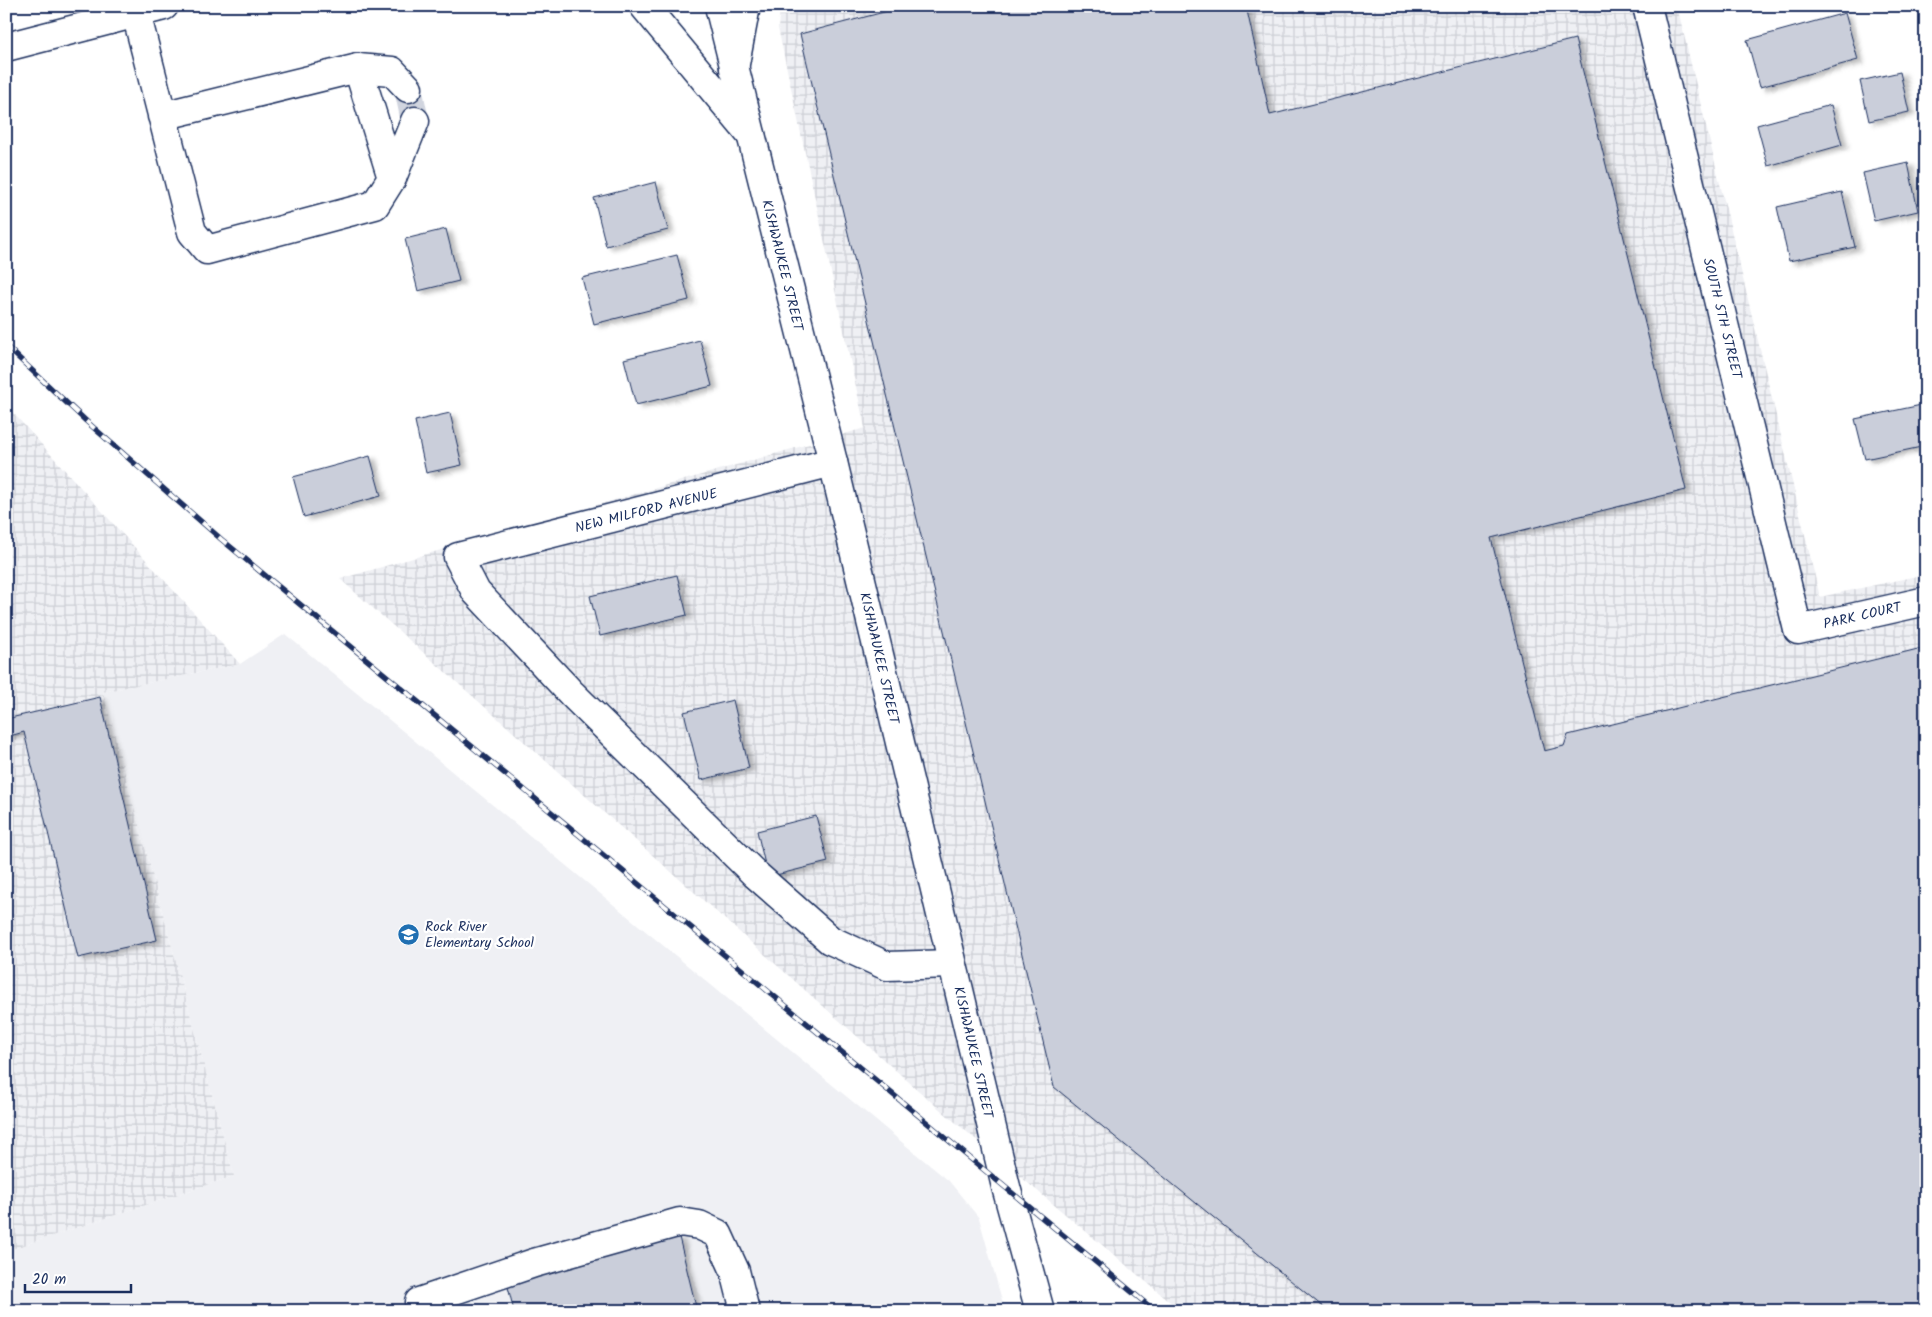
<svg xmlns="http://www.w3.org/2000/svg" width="1932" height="1317" viewBox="0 0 1932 1317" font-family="Kalam,sans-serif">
	<defs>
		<pattern id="industrial-grid" width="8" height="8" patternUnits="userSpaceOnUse" patternTransform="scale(1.25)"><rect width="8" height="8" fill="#eff0f4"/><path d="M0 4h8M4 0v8" fill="none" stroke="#ccced4"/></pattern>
		<filter id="shadow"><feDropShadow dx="5.5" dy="3" stdDeviation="2.5" flood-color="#0004"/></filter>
	</defs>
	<rect width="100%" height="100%" fill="#fff"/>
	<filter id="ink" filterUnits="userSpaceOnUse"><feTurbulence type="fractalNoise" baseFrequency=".02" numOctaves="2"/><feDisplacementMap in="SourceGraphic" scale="10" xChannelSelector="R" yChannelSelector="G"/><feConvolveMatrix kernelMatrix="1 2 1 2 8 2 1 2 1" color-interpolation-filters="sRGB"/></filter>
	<g filter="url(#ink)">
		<polygon fill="#eff0f4" points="285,634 949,1181 979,1218 1005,1311 6,1311 6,1251 234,1176 103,692 240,664"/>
		<g fill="url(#industrial-grid)">
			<polygon points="780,6 1677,6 1820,597 1926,574 1926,1311 1181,1311 936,1106 340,579 865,428 778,28"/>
			<polygon points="6,405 240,664 103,692 234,1176 6,1251"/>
		</g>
		<g fill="#caceda" stroke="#1b2f5e" filter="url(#shadow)">
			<polygon points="907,6 1246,6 1270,115 1575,39 1686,490 1491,538 1544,751 1564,746 1568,735 1926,647 1926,1311 1328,1311 1054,1087 800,34"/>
			<polygon points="1845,13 1858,60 1760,87 1747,40"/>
			<polygon points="1900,72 1909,112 1869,121 1860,81"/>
			<polygon points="1831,105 1842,145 1768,166 1757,125"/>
			<polygon points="1908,163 1918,211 1874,221 1863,173"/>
			<polygon points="656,182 668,230 606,246 594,198"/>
			<polygon points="1842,192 1855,247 1789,261 1777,207"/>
			<polygon points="446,229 459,281 418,291 405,239"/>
			<polygon points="677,255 689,300 594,324 582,278"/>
			<polygon points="700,340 712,386 636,405 624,359"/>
			<polygon points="1926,404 1926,446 1865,459 1855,419"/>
			<polygon points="450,413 462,465 426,473 415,421"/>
			<polygon points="370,456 381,496 304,517 293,477"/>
			<polygon points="677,575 687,615 600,636 590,596"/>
			<polygon points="100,697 157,940 78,958 24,732 6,737 6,719"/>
			<polygon points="733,700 749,768 701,780 684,712"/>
			<polygon points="816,816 828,862 768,877 757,831"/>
			<polygon points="679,1237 697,1311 514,1311 506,1279"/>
		</g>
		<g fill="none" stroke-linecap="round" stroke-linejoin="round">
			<polyline stroke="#d1d5df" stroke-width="28" stroke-dasharray="28 14" stroke-linecap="butt" points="408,88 415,121"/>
			<defs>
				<g id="minor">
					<polyline points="719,6 833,462 1006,1187 1040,1311"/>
					<polyline points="1647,6 1798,630 1926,601"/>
					<polyline points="136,13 192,232 207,250 375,205 392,178 358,68 162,116"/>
					<polyline points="358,68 392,71 408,88"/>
					<polyline points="392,178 415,121"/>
					<polyline points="833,462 458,557 476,592 572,694 755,874 830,940 887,966 952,964"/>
					<polyline points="422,1311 419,1302 534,1263 680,1222 699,1225 718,1234 735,1271 745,1311"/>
				</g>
				<g id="major">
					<polyline points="644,6 751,135"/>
					<polyline points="6,47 164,6"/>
					<polyline points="734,69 746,6"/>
				</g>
			</defs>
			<use href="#minor" stroke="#1b2f5e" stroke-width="31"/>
			<use href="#major" stroke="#1b2f5e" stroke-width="31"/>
			<use href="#minor" stroke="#fff" stroke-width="28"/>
			<use href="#major" stroke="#fff" stroke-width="28"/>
			<defs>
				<polyline id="rail" points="6,346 86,421 221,539 1155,1311"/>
			</defs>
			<use href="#rail" stroke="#1b2f5e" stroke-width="5.5"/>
			<use href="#rail" stroke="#fff" stroke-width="4" stroke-dasharray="11" stroke-linecap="butt"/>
		</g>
	</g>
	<defs>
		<symbol id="school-disc" viewBox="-11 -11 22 22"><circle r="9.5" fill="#1f6fb2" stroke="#fff"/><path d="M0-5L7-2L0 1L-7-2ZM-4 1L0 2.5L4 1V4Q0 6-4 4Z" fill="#fff"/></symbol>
	</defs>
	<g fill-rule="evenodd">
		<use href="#school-disc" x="396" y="922" width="25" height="25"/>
	</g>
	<g text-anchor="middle" stroke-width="4.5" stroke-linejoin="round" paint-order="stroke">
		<g font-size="14" fill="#1b2f5e" stroke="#fff">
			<text transform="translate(783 265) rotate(76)" y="5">KISHWAUKEE STREET</text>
			<text transform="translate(1723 318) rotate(76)" y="5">SOUTH 5TH STREET</text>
			<text transform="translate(646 510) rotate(-14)" y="5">NEW MILFORD AVENUE</text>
			<text transform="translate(1862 615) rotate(-13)" y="5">PARK COURT</text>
			<text transform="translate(880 658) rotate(77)" y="5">KISHWAUKEE STREET</text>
			<text transform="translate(974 1052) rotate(77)" y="5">KISHWAUKEE STREET</text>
		</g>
		<g font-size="14" fill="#1b2f5e" stroke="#fff" text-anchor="start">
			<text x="425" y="931">Rock River<tspan x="425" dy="16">Elementary School</tspan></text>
		</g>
	</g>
	<rect width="1932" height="1317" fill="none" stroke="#fff" stroke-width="25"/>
	<rect x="12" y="12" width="1907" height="1292" fill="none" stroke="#1b2f5e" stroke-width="2" filter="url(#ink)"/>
	<path d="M25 1284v8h106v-8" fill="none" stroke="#1b2f5e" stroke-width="2.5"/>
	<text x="32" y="1284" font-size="15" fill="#1b2f5e" stroke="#ffffff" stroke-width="4" paint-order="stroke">20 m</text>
</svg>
